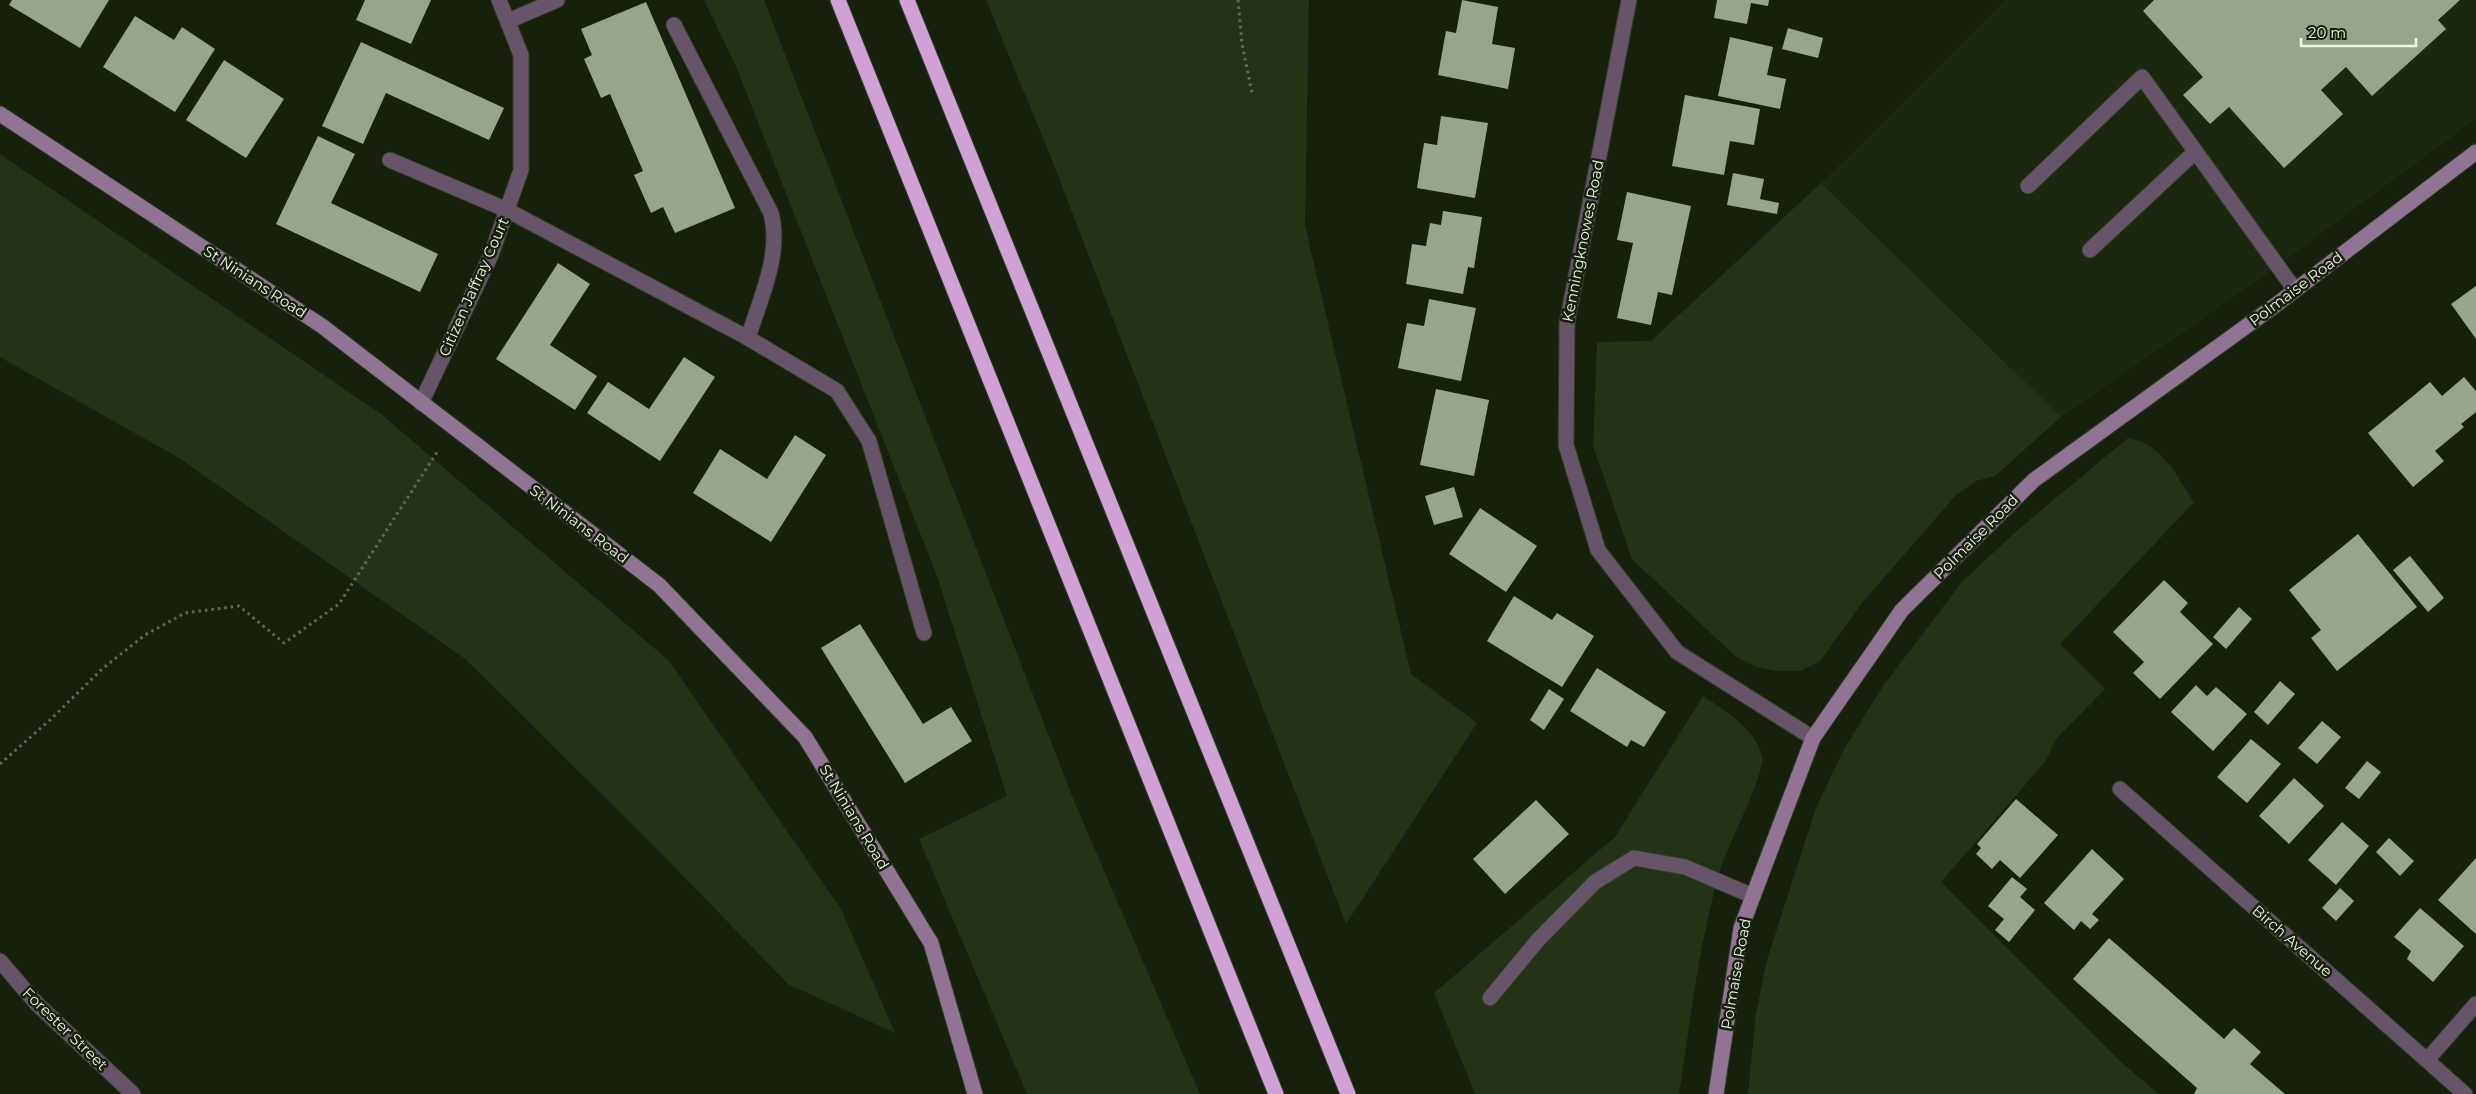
<svg xmlns="http://www.w3.org/2000/svg" width="2476" height="1094" viewBox="0 0 2476 1094" font-family="Montserrat,sans-serif">
	<rect width="100%" height="100%" fill="#16200d"/>
	<polygon fill="#1b280f" points="2005,0 2476,0 2476,119 2257,281 2061,417 1821,183"/>
	<g fill="#243316">
		<polygon points="704,0 764,0 1074,801 1200,1094 1027,1094 919,839 1007,796 937,576 735,64"/>
		<polygon points="986,0 1309,0 1305,226 1411,674 1477,723 1346,924 1050,155"/>
		<polygon points="0,154 381,414 669,661 841,909 895,1033 788,984 651,843 464,658 179,458 0,357"/>
		<polygon points="1821,183 2061,417 1995,476 1976,481 1956,495 1862,603 1820,661 1801,671 1776,671 1757,667 1735,656 1632,559 1593,446 1597,342 1651,341"/>
		<path d="M2128,438C2163,444 2175,474 2194,502L2060,644L2105,689L2056,739L2045,762L1941,882L2121,1062L2159,1094H1748L1755,1020L1766,963L1816,808L1844,749L1883,686L1962,582L2021,527Z"/>
		<path d="M1703,696C1725,711 1757,729 1762,757C1765,774 1728,845 1721,867C1699,941 1691,1018 1679,1094H1475L1434,993L1615,837Z"/>
	</g>
	<g fill="#98a58d">
		<polygon points="12,0 109,0 80,48 9,5"/>
		<polygon points="365,0 431,0 411,44 356,20"/>
		<polygon points="1462,0 1498,7 1492,44 1515,48 1508,89 1438,75 1446,31 1456,33"/>
		<polygon points="1717,0 1769,0 1768,6 1751,3 1747,24 1714,18"/>
		<polygon points="2154,0 2460,0 2438,20 2446,29 2372,96 2346,67 2321,90 2343,114 2284,168 2229,107 2210,124 2183,95 2203,77 2143,11"/>
		<polygon points="646,2 735,208 675,233 663,207 651,213 634,175 643,171 610,94 601,98 584,59 592,55 581,29"/>
		<polygon points="135,16 174,40 182,27 215,49 175,112 103,67"/>
		<polygon points="1788,28 1823,38 1818,58 1782,49"/>
		<polygon points="1730,37 1773,47 1767,75 1786,79 1780,109 1718,96"/>
		<polygon points="361,42 504,108 489,140 386,93 363,144 322,126"/>
		<polygon points="224,60 284,99 246,158 186,120"/>
		<polygon points="1685,95 1760,109 1754,145 1730,141 1724,175 1672,166"/>
		<polygon points="1441,116 1488,123 1475,198 1417,188 1424,143 1437,145"/>
		<polygon points="318,136 355,154 331,203 438,254 420,292 276,224"/>
		<polygon points="1733,173 1764,179 1760,199 1779,203 1777,214 1727,205"/>
		<polygon points="1627,192 1691,206 1672,295 1658,292 1651,325 1617,318 1633,243 1617,240"/>
		<polygon points="1443,211 1482,217 1474,268 1468,267 1463,294 1406,284 1412,244 1426,246 1430,223 1441,225"/>
		<polygon points="558,263 590,284 550,345 597,376 575,410 496,359"/>
		<polygon points="2476,286 2476,339 2451,304"/>
		<polygon points="1429,299 1476,308 1461,381 1398,368 1407,323 1424,326"/>
		<polygon points="684,357 715,377 660,461 587,413 608,382 649,409"/>
		<polygon points="2464,377 2476,391 2476,412 2461,424 2464,427 2435,451 2444,461 2413,487 2368,433 2430,382 2442,396"/>
		<polygon points="1436,389 1489,400 1474,476 1420,465"/>
		<polygon points="795,435 826,455 771,542 693,493 720,449 767,479"/>
		<polygon points="1454,487 1463,517 1434,525 1425,496"/>
		<polygon points="1480,508 1537,546 1506,592 1449,554"/>
		<polygon points="2358,534 2417,607 2337,671 2311,638 2321,630 2289,590"/>
		<polygon points="2410,556 2444,598 2428,612 2393,570"/>
		<polygon points="2164,580 2188,603 2180,612 2213,644 2160,699 2133,673 2144,662 2113,632"/>
		<polygon points="1514,596 1552,620 1557,613 1594,636 1562,687 1487,641"/>
		<polygon points="2239,607 2252,619 2226,649 2213,637"/>
		<polygon points="860,624 923,724 951,707 972,741 905,783 821,648"/>
		<polygon points="1597,668 1666,712 1644,747 1631,740 1627,747 1570,711"/>
		<polygon points="2280,681 2295,694 2268,725 2254,712"/>
		<polygon points="2196,685 2207,696 2216,687 2247,714 2213,751 2171,712"/>
		<polygon points="1549,689 1564,699 1544,730 1530,720"/>
		<polygon points="2322,721 2341,737 2317,764 2298,748"/>
		<polygon points="2251,739 2281,764 2247,803 2217,777"/>
		<polygon points="2367,761 2381,772 2359,799 2345,788"/>
		<polygon points="2294,778 2324,806 2289,844 2259,816"/>
		<polygon points="2016,799 2058,835 2020,878 2000,860 1992,869 1976,854 1981,848 1977,844"/>
		<polygon points="1536,800 1569,834 1505,894 1473,859"/>
		<polygon points="2342,822 2369,846 2336,885 2308,860"/>
		<polygon points="2389,838 2414,861 2400,876 2376,852"/>
		<polygon points="2092,849 2124,879 2092,914 2099,920 2090,929 2081,921 2074,930 2044,903"/>
		<polygon points="2476,858 2476,934 2438,900"/>
		<polygon points="2012,877 2027,889 2020,897 2035,910 2009,942 1995,930 2004,919 1988,906"/>
		<polygon points="2340,888 2354,901 2336,921 2322,908"/>
		<polygon points="2420,908 2464,946 2433,982 2407,959 2411,951 2394,937"/>
		<polygon points="2109,938 2224,1039 2234,1028 2261,1052 2250,1064 2285,1094 2194,1094 2197,1088 2073,979"/>
	</g>
	<g fill="none" stroke-linecap="round" stroke-linejoin="round">
		<defs>
			<g id="lane">
				<polyline points="508,21 557,0"/>
				<path d="M674,25L771,213C782,254 760,299 748,338"/>
				<polyline points="390,160 507,210"/>
				<polyline points="2028,186 2142,77 2295,290"/>
				<polyline points="2090,250 2195,152"/>
				<polyline points="1490,998 1538,940 1595,882 1634,858 1685,867 1753,896"/>
			</g>
			<g id="street">
				<polyline points="1629,0 1567,323 1566,445 1598,550 1677,652 1813,738"/>
				<polyline points="507,210 748,338 837,391 869,441 924,633"/>
				<polyline points="421,403 491,255 521,170 521,55 499,0"/>
				<polyline points="2120,789 2465,1094"/>
				<polyline points="0,961 37,1004 133,1094"/>
				<polyline points="2427,1060 2476,1004"/>
			</g>
			<g id="secondary">
				<polyline points="0,114 322,326 659,585 805,737 931,943 975,1094"/>
				<polyline points="1716,1094 1741,928 1813,738 1902,610 2034,480 2277,304 2476,152"/>
			</g>
			<g id="highway">
				<polyline points="838,0 1276,1094"/>
				<polyline points="907,0 1348,1094"/>
			</g>
		</defs>
		<use href="#lane" stroke="#303a27" stroke-width="17"/>
		<use href="#street" stroke="#303a27" stroke-width="17"/>
		<use href="#secondary" stroke="#303a27" stroke-width="17"/>
		<use href="#highway" stroke="#303a27" stroke-width="17"/>
		<g stroke="#606958" stroke-width="3" stroke-dasharray="2.5 4" stroke-linecap="butt">
			<polyline points="1238,0 1242,44 1252,93"/>
			<polyline points="0,764 51,719 102,669 145,635 185,613 239,606 284,643 339,604 439,449"/>
		</g>
		<use href="#lane" stroke="#665468" stroke-width="15"/>
		<use href="#street" stroke="#665468" stroke-width="15"/>
		<use href="#secondary" stroke="#917393" stroke-width="15"/>
		<use href="#highway" stroke="#d0a1d4" stroke-width="15"/>
	</g>
	<g text-anchor="middle" stroke-width="5" stroke-linejoin="round" paint-order="stroke">
		<g font-size="15" fill="#eef5e8" stroke="#16200d">
			<text transform="translate(1583 241) rotate(-79)" y="5">Kenningknowes Road</text>
			<text transform="translate(255 282) rotate(33)" y="5">St Ninians Road</text>
			<text transform="translate(474 287) rotate(-66)" y="5">Citizen Jaffray Court</text>
			<text transform="translate(2296 289) rotate(-37)" y="5">Polmaise Road</text>
			<text transform="translate(579 524) rotate(37)" y="5">St Ninians Road</text>
			<text transform="translate(1976 537) rotate(-45)" y="5">Polmaise Road</text>
			<text transform="translate(854 817) rotate(59)" y="5">St Ninians Road</text>
			<text transform="translate(2292 941) rotate(41)" y="5">Birch Avenue</text>
			<text transform="translate(1736 974) rotate(-80)" y="5">Polmaise Road</text>
			<text transform="translate(65 1029) rotate(44)" y="5">Forester Street</text>
		</g>
	</g>
	<path d="M2301 38v8h115v-8" fill="none" stroke="#eef5e8" stroke-width="2.5"/>
	<text x="2308" y="38" font-size="15" fill="#eef5e8" stroke="#16200d" stroke-width="4" paint-order="stroke">20 m</text>
</svg>
